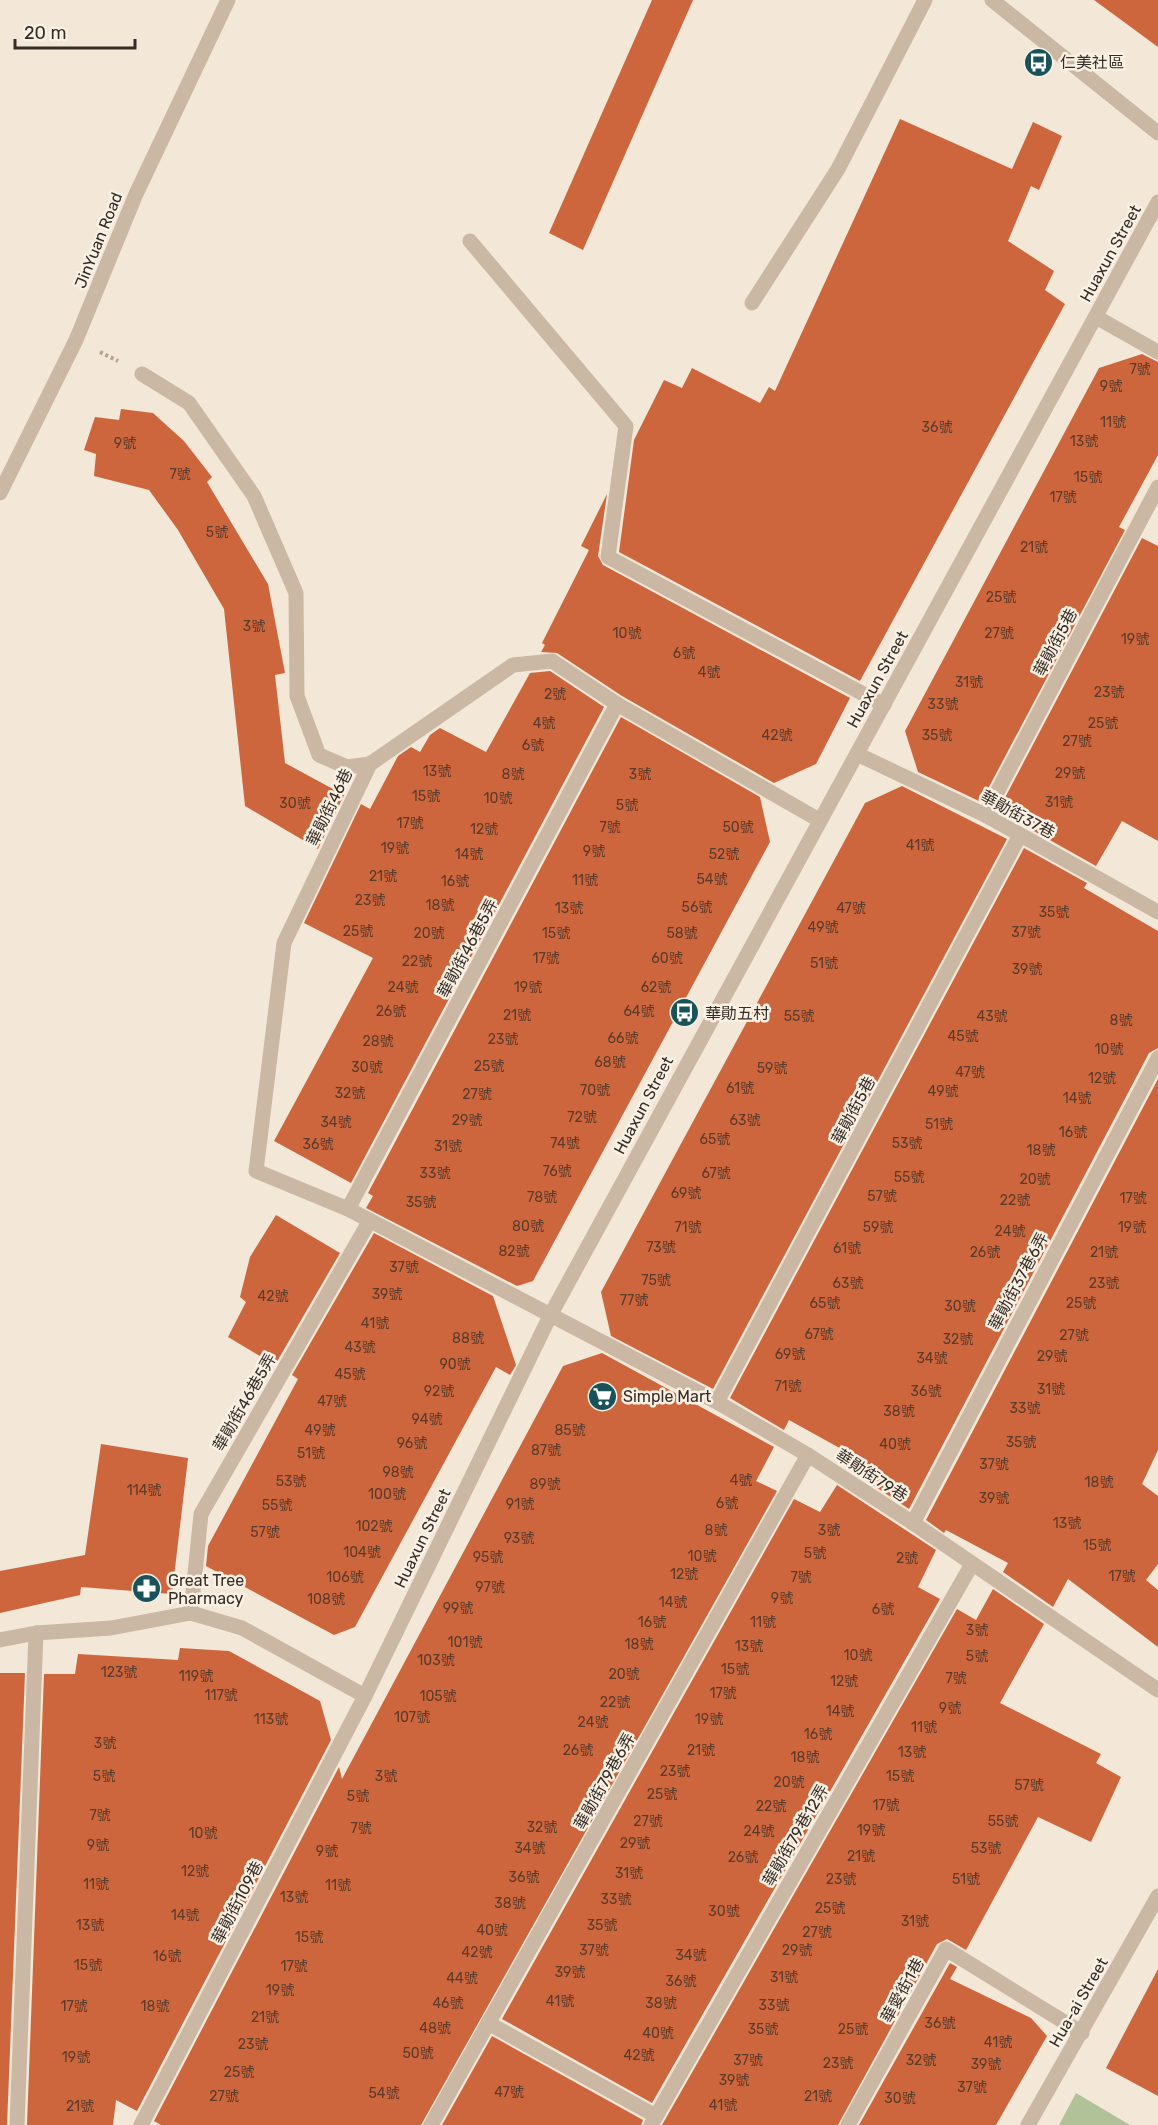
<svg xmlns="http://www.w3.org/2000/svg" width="1158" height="2125" viewBox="0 0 1158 2125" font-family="Rubik,'Noto Sans TC',sans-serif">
	<rect width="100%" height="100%" fill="#f3e7d8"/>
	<polygon fill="#b2c298" points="1076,2093 1130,2125 1059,2125"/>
	<g fill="#cd663c">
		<polygon points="652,0 693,0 583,250 549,233"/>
		<polygon points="1094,0 1158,0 1158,47"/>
		<polygon points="900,119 1012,169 1033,122 1062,136 1039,190 1031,186 1008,241 1054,271 1045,290 1065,304 860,681 619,552 634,440 664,380 682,388 692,368 760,403 769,387 775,391"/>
		<polygon points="1142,354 1158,362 1158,455 1119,527 1125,530 981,802 918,772 905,731 1099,368"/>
		<polygon points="121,409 153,413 184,441 212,477 207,482 268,584 285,673 275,675 285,763 344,795 318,849 245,806 224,609 178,530 149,490 94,476 96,454 84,450 95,417 119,420"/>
		<polygon points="607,494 598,556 603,565 850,698 816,764 774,783 622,696 557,653 541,652 545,645 542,643 589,550 581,546"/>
		<polygon points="1142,538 1158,546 1158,841 1122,821 1096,866 998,811"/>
		<polygon points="550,671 604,707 351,1183 274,1141 373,958 304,923 361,804 370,809 398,756 411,747 420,752 430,735 440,728 486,752 530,673"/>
		<polygon points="621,717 760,797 770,842 533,1281 517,1286 366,1208 373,1196 368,1193"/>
		<polygon points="902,786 1007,839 713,1389 611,1336 601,1292 865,803"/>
		<polygon points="1024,848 1087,883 1084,888 1158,931 1158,1048 1149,1053 909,1509 847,1468 854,1456 789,1420 784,1430 730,1398"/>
		<polygon points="1158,1079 1158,1450 1142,1484 1158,1496 1158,1564 1146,1580 1158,1590 1158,1647 1068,1579 1053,1607 1003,1572 1008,1563 946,1530 944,1533 926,1520"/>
		<polygon points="276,1215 340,1253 275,1365 228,1337 246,1302 240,1297 250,1257"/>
		<polygon points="374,1233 493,1296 516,1365 510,1375 496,1367 355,1627 334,1635 206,1566 208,1546 298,1379 292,1375"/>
		<polygon points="602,1353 774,1447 756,1481 777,1491 421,2125 161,2125 154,2121 339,1767 342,1779 563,1366"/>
		<polygon points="101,1444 188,1458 172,1594 81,1587 80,1595 0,1613 0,1571 85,1555"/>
		<polygon points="837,1485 936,1550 918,1587 940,1599 652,2103 502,2019 794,1499 820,1512"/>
		<polygon points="993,1589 1044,1624 1000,1703 1101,1754 1096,1763 1121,1777 1091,1842 1038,1817 966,1950 947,1939 937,1944 838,2125 662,2125 957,1609 976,1620"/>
		<polygon points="180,1648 229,1651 320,1701 331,1740 137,2111 116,2100 113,2125 27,2125 44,1674 75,1674 78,1654 178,1660"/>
		<polygon points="0,1673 25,1673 7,2125 0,2125"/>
		<polygon points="950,1963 957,1967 950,1979 1031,2018 1047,2036 996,2125 859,2125"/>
		<polygon points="1158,1969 1158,2096 1106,2068"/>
		<polygon points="492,2036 643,2120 641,2125 442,2125"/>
	</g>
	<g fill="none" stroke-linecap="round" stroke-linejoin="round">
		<polyline stroke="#b7a28e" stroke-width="4" stroke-dasharray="3 3" stroke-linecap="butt" points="100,352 118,361"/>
		<g stroke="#cbb8a4" stroke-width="15">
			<polyline points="992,0 1158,133"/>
			<polyline points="470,241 626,426 608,557 884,705"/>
			<polyline points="752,303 838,169 925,0"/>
			<polyline points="1096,317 1158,352"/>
			<polyline points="142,374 189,403 254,496 296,593 297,696 319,755 347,767 370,764"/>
			<polyline points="0,493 76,340 136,194 228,0"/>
			<polyline points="857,754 985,815 1158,912"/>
			<polyline points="985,815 1158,487"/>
			<polyline points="819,820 617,704 552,661 513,665 370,764 284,943 256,1171 348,1209 717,1402 808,1455 913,1523 1158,1690"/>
			<polyline points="348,1209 617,704"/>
			<polyline points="717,1402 1020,835"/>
			<polyline points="913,1523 1158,1058"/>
			<polyline points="191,1613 201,1514 369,1222"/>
			<polyline points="0,1640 36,1633 111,1628 191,1613 242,1628 365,1696"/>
			<polyline points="488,2023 656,2116"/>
			<polyline points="17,2125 36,1633"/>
			<polyline points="141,2125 365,1696 551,1314 1158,202"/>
			<polyline points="431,2125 808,1455"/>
			<polyline points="651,2125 972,1564"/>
			<polyline points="848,2125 946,1949 1082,2033"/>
			<polyline points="1028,2125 1158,1896"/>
		</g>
	</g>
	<defs>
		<symbol id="bus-disc" viewBox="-11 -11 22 22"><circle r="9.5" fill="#195259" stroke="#faf1e5"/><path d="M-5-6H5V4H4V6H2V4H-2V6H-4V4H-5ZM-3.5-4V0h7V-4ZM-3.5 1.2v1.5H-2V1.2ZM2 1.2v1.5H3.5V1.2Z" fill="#fff"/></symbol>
		<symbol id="supermarket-disc" viewBox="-11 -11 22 22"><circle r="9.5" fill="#195259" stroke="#faf1e5"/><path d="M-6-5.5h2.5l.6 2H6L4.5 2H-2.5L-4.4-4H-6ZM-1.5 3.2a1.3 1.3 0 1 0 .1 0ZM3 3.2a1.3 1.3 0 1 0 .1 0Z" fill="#fff"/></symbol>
		<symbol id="pharmacy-disc" viewBox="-11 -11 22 22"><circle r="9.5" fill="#195259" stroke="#faf1e5"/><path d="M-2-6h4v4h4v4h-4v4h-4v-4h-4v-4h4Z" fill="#fff"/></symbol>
	</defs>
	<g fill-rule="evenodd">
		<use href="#bus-disc" x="1022" y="46" width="33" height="33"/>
		<use href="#bus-disc" x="668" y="996" width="33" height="33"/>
		<use href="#supermarket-disc" x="586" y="1380" width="33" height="33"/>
		<use href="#pharmacy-disc" x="130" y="1572" width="33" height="33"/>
	</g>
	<g text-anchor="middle" stroke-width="5" stroke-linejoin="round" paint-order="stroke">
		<g font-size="14" fill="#5c3a2c">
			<text x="1140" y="374">7號</text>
			<text x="1111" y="391">9號</text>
			<text x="1113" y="427">11號</text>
			<text x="937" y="432">36號</text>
			<text x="1084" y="446">13號</text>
			<text x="125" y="448">9號</text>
			<text x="180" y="479">7號</text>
			<text x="1088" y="482">15號</text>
			<text x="1063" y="502">17號</text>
			<text x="217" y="537">5號</text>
			<text x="1034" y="552">21號</text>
			<text x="1001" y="602">25號</text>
			<text x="254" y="631">3號</text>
			<text x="627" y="638">10號</text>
			<text x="999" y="638">27號</text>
			<text x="1135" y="644">19號</text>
			<text x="684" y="658">6號</text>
			<text x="709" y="677">4號</text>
			<text x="969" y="687">31號</text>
			<text x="1109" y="697">23號</text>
			<text x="555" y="699">2號</text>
			<text x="943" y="709">33號</text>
			<text x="544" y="728">4號</text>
			<text x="1103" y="728">25號</text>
			<text x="777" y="740">42號</text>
			<text x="937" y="740">35號</text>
			<text x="1077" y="746">27號</text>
			<text x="533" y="750">6號</text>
			<text x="437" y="776">13號</text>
			<text x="1070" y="778">29號</text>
			<text x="513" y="779">8號</text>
			<text x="640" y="779">3號</text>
			<text x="426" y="801">15號</text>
			<text x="498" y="803">10號</text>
			<text x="1059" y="807">31號</text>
			<text x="295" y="808">30號</text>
			<text x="627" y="810">5號</text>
			<text x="410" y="828">17號</text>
			<text x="610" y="832">7號</text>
			<text x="738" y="832">50號</text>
			<text x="484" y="834">12號</text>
			<text x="920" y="850">41號</text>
			<text x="395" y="853">19號</text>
			<text x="594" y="856">9號</text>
			<text x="469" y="859">14號</text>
			<text x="724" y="859">52號</text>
			<text x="383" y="881">21號</text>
			<text x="712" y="884">54號</text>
			<text x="585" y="885">11號</text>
			<text x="455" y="886">16號</text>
			<text x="370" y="905">23號</text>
			<text x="440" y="910">18號</text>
			<text x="697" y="912">56號</text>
			<text x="569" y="913">13號</text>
			<text x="851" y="913">47號</text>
			<text x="1054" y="917">35號</text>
			<text x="823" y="932">49號</text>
			<text x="358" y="936">25號</text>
			<text x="1026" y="937">37號</text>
			<text x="429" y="938">20號</text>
			<text x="556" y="938">15號</text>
			<text x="682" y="938">58號</text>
			<text x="546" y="963">17號</text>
			<text x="667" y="963">60號</text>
			<text x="417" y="966">22號</text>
			<text x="824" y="968">51號</text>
			<text x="1027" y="974">39號</text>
			<text x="403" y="992">24號</text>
			<text x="528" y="992">19號</text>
			<text x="656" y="992">62號</text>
			<text x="391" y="1016">26號</text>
			<text x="639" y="1016">64號</text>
			<text x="517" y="1020">21號</text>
			<text x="799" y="1021">55號</text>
			<text x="992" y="1021">43號</text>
			<text x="1121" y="1025">8號</text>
			<text x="963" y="1041">45號</text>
			<text x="623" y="1043">66號</text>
			<text x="503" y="1044">23號</text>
			<text x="378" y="1046">28號</text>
			<text x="1109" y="1054">10號</text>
			<text x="610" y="1067">68號</text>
			<text x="489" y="1071">25號</text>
			<text x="367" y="1072">30號</text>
			<text x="772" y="1073">59號</text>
			<text x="970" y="1077">47號</text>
			<text x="1102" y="1083">12號</text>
			<text x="740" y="1093">61號</text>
			<text x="595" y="1095">70號</text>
			<text x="943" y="1096">49號</text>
			<text x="350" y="1098">32號</text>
			<text x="477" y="1099">27號</text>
			<text x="1077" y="1103">14號</text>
			<text x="582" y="1122">72號</text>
			<text x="467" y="1125">29號</text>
			<text x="745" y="1125">63號</text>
			<text x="336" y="1127">34號</text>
			<text x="939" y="1129">51號</text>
			<text x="1073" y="1137">16號</text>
			<text x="715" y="1144">65號</text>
			<text x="565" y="1148">74號</text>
			<text x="907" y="1148">53號</text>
			<text x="318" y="1149">36號</text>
			<text x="448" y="1151">31號</text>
			<text x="1041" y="1155">18號</text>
			<text x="557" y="1176">76號</text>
			<text x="435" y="1178">33號</text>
			<text x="716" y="1178">67號</text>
			<text x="909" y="1182">55號</text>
			<text x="1035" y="1184">20號</text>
			<text x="686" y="1198">69號</text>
			<text x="882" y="1201">57號</text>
			<text x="542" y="1202">78號</text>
			<text x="1133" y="1203">17號</text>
			<text x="1015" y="1205">22號</text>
			<text x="421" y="1207">35號</text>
			<text x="528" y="1231">80號</text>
			<text x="688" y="1232">71號</text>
			<text x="878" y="1232">59號</text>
			<text x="1132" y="1232">19號</text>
			<text x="1010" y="1236">24號</text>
			<text x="661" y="1252">73號</text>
			<text x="847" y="1253">61號</text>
			<text x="514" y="1256">82號</text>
			<text x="985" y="1257">26號</text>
			<text x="1104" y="1257">21號</text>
			<text x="404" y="1272">37號</text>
			<text x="656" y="1285">75號</text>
			<text x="848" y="1288">63號</text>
			<text x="1104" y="1288">23號</text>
			<text x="387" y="1299">39號</text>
			<text x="273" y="1301">42號</text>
			<text x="634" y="1305">77號</text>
			<text x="825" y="1308">65號</text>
			<text x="1081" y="1308">25號</text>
			<text x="960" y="1311">30號</text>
			<text x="375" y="1328">41號</text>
			<text x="819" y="1339">67號</text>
			<text x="1074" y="1340">27號</text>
			<text x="468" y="1343">88號</text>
			<text x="958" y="1344">32號</text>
			<text x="360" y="1352">43號</text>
			<text x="790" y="1359">69號</text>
			<text x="1052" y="1361">29號</text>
			<text x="932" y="1363">34號</text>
			<text x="455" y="1369">90號</text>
			<text x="350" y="1379">45號</text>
			<text x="788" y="1391">71號</text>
			<text x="1051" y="1394">31號</text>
			<text x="439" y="1396">92號</text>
			<text x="926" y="1396">36號</text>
			<text x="332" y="1406">47號</text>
			<text x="1025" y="1413">33號</text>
			<text x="899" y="1416">38號</text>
			<text x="427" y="1424">94號</text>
			<text x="320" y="1435">49號</text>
			<text x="570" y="1435">85號</text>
			<text x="1021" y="1447">35號</text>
			<text x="412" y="1448">96號</text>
			<text x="895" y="1449">40號</text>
			<text x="546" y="1455">87號</text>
			<text x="311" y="1458">51號</text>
			<text x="994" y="1469">37號</text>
			<text x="398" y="1477">98號</text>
			<text x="741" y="1485">4號</text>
			<text x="291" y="1486">53號</text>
			<text x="1099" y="1487">18號</text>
			<text x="545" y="1489">89號</text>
			<text x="144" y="1495">114號</text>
			<text x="387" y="1499">100號</text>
			<text x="994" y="1503">39號</text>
			<text x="727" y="1508">6號</text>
			<text x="520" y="1509">91號</text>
			<text x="277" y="1510">55號</text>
			<text x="1067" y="1528">13號</text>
			<text x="374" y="1531">102號</text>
			<text x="716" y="1535">8號</text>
			<text x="829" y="1535">3號</text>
			<text x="265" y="1537">57號</text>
			<text x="519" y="1543">93號</text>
			<text x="1097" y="1550">15號</text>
			<text x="362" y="1557">104號</text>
			<text x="815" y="1558">5號</text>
			<text x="702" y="1561">10號</text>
			<text x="488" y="1562">95號</text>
			<text x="907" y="1563">2號</text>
			<text x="684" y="1579">12號</text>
			<text x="1122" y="1581">17號</text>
			<text x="345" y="1582">106號</text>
			<text x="801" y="1582">7號</text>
			<text x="490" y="1592">97號</text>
			<text x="782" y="1603">9號</text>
			<text x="326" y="1604">108號</text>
			<text x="673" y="1607">14號</text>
			<text x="458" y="1613">99號</text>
			<text x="883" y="1614">6號</text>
			<text x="652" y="1627">16號</text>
			<text x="763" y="1627">11號</text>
			<text x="977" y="1635">3號</text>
			<text x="465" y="1647">101號</text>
			<text x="639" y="1649">18號</text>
			<text x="749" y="1651">13號</text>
			<text x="858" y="1660">10號</text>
			<text x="977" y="1661">5號</text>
			<text x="436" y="1665">103號</text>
			<text x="735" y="1674">15號</text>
			<text x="119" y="1677">123號</text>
			<text x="624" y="1679">20號</text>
			<text x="196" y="1681">119號</text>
			<text x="956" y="1683">7號</text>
			<text x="844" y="1686">12號</text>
			<text x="723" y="1698">17號</text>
			<text x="221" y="1700">117號</text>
			<text x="438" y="1701">105號</text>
			<text x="615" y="1707">22號</text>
			<text x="950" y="1713">9號</text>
			<text x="840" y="1716">14號</text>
			<text x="412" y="1722">107號</text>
			<text x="271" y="1724">113號</text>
			<text x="709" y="1724">19號</text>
			<text x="593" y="1727">24號</text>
			<text x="924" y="1732">11號</text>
			<text x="818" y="1739">16號</text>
			<text x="105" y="1748">3號</text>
			<text x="578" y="1755">26號</text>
			<text x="701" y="1755">21號</text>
			<text x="912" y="1757">13號</text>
			<text x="805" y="1762">18號</text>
			<text x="675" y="1776">23號</text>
			<text x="104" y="1781">5號</text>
			<text x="386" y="1781">3號</text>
			<text x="900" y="1781">15號</text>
			<text x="789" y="1787">20號</text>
			<text x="1029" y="1790">57號</text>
			<text x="662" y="1799">25號</text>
			<text x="358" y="1801">5號</text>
			<text x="886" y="1810">17號</text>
			<text x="771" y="1811">22號</text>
			<text x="100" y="1820">7號</text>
			<text x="648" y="1826">27號</text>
			<text x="1003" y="1826">55號</text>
			<text x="542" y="1832">32號</text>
			<text x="361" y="1833">7號</text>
			<text x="871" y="1835">19號</text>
			<text x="759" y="1836">24號</text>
			<text x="203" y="1838">10號</text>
			<text x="635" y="1848">29號</text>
			<text x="98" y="1850">9號</text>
			<text x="530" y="1853">34號</text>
			<text x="986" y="1853">53號</text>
			<text x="327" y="1856">9號</text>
			<text x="861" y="1861">21號</text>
			<text x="743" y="1862">26號</text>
			<text x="195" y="1876">12號</text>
			<text x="629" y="1878">31號</text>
			<text x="524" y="1882">36號</text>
			<text x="841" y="1884">23號</text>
			<text x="966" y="1884">51號</text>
			<text x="96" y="1889">11號</text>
			<text x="338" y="1890">11號</text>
			<text x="294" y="1902">13號</text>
			<text x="616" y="1904">33號</text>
			<text x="510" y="1908">38號</text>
			<text x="830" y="1913">25號</text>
			<text x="724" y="1916">30號</text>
			<text x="185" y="1920">14號</text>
			<text x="915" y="1926">31號</text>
			<text x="90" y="1930">13號</text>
			<text x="602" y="1930">35號</text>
			<text x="492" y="1935">40號</text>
			<text x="817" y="1937">27號</text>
			<text x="309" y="1942">15號</text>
			<text x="594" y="1955">37號</text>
			<text x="797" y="1955">29號</text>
			<text x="477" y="1957">42號</text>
			<text x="691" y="1960">34號</text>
			<text x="167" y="1961">16號</text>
			<text x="88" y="1970">15號</text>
			<text x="294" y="1971">17號</text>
			<text x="570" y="1977">39號</text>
			<text x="784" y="1982">31號</text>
			<text x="462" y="1983">44號</text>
			<text x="681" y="1986">36號</text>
			<text x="280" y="1995">19號</text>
			<text x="560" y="2006">41號</text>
			<text x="448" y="2008">46號</text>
			<text x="661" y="2008">38號</text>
			<text x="774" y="2010">33號</text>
			<text x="74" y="2011">17號</text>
			<text x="155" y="2011">18號</text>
			<text x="265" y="2022">21號</text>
			<text x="940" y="2028">36號</text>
			<text x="435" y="2033">48號</text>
			<text x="763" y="2034">35號</text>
			<text x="853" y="2034">25號</text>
			<text x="658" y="2038">40號</text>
			<text x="998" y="2047">41號</text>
			<text x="253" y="2049">23號</text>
			<text x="418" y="2058">50號</text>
			<text x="639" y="2060">42號</text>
			<text x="76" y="2062">19號</text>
			<text x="748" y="2065">37號</text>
			<text x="921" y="2065">32號</text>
			<text x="838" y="2068">23號</text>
			<text x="986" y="2069">39號</text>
			<text x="239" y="2077">25號</text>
			<text x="734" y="2085">39號</text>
			<text x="972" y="2092">37號</text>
			<text x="509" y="2097">47號</text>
			<text x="384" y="2098">54號</text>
			<text x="224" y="2101">27號</text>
			<text x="818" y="2101">21號</text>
			<text x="900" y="2103">30號</text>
			<text x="723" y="2110">41號</text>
			<text x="80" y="2111">21號</text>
		</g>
		<g font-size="16" fill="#362c26" stroke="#faf1e5" text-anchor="start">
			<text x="1060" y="68">仁美社區</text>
			<text x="705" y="1019">華勛五村</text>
			<text x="623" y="1402">Simple Mart</text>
			<text x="168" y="1586">Great Tree<tspan x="168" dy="18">Pharmacy</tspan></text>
		</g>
		<g font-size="16" fill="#362c26" stroke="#faf1e5">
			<text transform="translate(98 240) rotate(-68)" y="6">JinYuan Road</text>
			<text transform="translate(1110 253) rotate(-61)" y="6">Huaxun Street</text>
			<text transform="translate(1055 642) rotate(-62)" y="6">華勛街5巷</text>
			<text transform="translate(877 679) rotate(-61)" y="6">Huaxun Street</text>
			<text transform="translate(329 807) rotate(-64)" y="6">華勛街46巷</text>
			<text transform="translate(1018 814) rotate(29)" y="6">華勛街37巷</text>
			<text transform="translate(467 948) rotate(-62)" y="6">華勛街46巷5弄</text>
			<text transform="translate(643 1105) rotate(-62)" y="6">Huaxun Street</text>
			<text transform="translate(853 1110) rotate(-62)" y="6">華勛街5巷</text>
			<text transform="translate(1018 1281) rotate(-62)" y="6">華勛街37巷6弄</text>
			<text transform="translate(244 1402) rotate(-60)" y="6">華勛街46巷5弄</text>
			<text transform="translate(872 1475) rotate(33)" y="6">華勛街79巷</text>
			<text transform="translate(422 1538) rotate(-64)" y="6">Huaxun Street</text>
			<text transform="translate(604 1781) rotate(-61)" y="6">華勛街79巷6弄</text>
			<text transform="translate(795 1835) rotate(-60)" y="6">華勛街79巷12弄</text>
			<text transform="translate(237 1902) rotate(-62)" y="6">華勛街109巷</text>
			<text transform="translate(902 1990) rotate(-61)" y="6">華愛街1巷</text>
			<text transform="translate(1078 2002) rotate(-60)" y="6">Hua-ai Street</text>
		</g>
	</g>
	<path d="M15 39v9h120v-9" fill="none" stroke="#362c26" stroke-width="3"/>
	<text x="24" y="39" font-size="18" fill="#362c26" stroke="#faf1e5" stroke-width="4.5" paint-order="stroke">20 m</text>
</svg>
